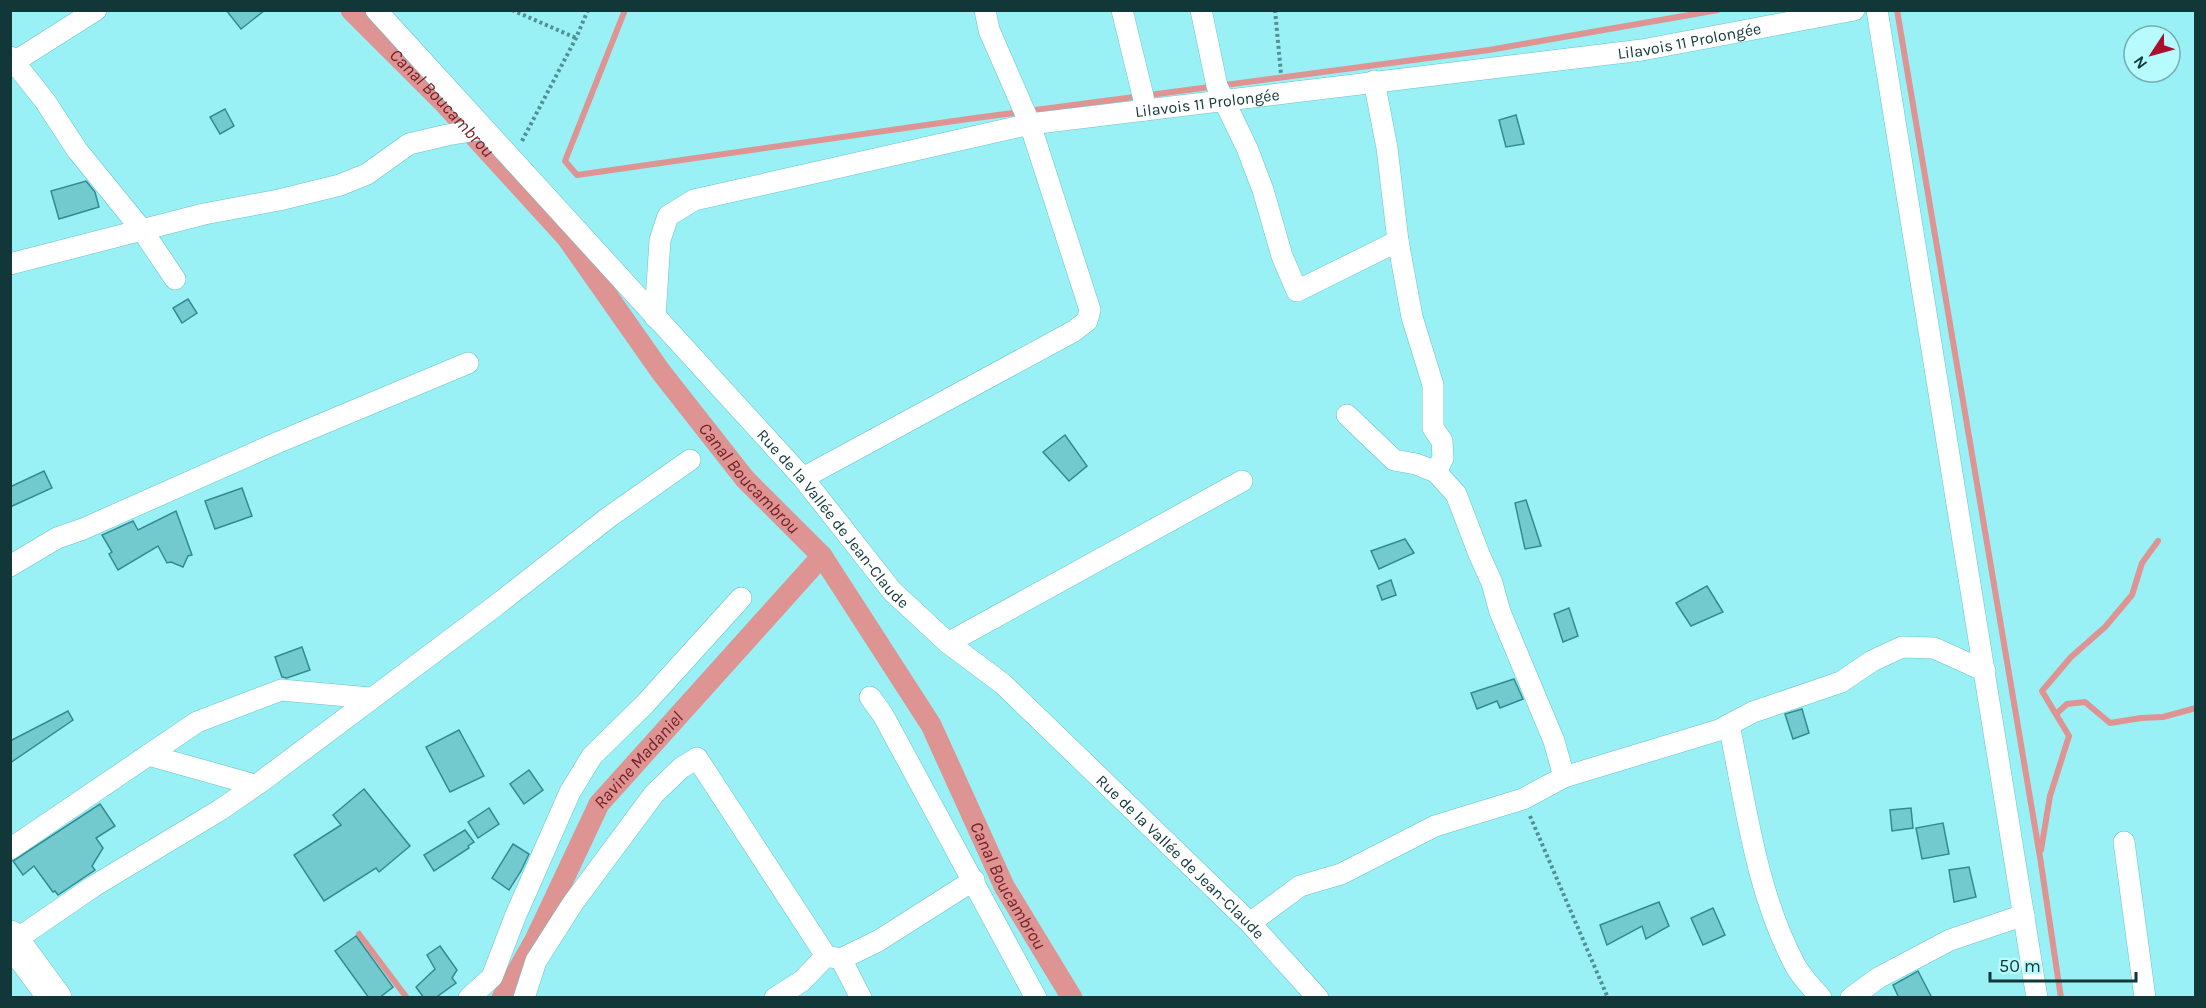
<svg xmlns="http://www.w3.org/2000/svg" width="2206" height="1008" viewBox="0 0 2206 1008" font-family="Karla,sans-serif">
	<rect width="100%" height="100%" fill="#99f1f6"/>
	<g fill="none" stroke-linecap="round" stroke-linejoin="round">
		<g stroke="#dd9493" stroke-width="6">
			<polyline points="625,10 565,161 577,175 968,119 1489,50 1718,10"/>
			<polyline points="1897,10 2040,857 2061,998"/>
			<polyline points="2056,714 2067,704 2085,702 2110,723 2141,718 2163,717 2196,708"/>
			<polyline points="2041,850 2050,796 2069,736 2042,691 2071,657 2105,627 2132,595 2142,563 2158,541"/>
			<polyline points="359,934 407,998"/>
		</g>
		<g stroke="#dd9493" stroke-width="21">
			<path id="s1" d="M351,10L443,102L567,238L661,372L745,479L822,556L931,725L1004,886L1072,998"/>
			<path id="s2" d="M502,998L535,940L599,804L822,556"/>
		</g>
	</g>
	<g fill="#72cacf" stroke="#2f8c91" stroke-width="1.5">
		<polygon points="226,10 265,10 241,29"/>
		<polygon points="225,109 234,126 220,134 210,117"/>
		<polygon points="1516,115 1524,144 1506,147 1499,120"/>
		<polygon points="86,181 95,192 99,207 59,219 51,191"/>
		<polygon points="188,299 197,313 182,323 173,308"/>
		<polygon points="1065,435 1087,466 1069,481 1043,452"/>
		<polygon points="44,471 52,488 10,507 10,487"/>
		<polygon points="242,488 252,516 215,529 205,501"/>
		<polygon points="1526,500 1541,546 1525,549 1515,503"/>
		<polygon points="176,511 192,555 188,556 183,567 171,562 167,563 158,546 118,570 109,554 112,552 102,535 133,521 138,530"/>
		<polygon points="1405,539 1414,553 1379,569 1371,551"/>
		<polygon points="1391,580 1396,595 1382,600 1377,586"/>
		<polygon points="1707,586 1723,612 1691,626 1676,603"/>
		<polygon points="1569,608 1578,636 1563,642 1554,614"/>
		<polygon points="302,647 310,670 287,678 282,677 275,657"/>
		<polygon points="1514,679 1523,699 1500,708 1497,701 1477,709 1471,693"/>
		<polygon points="1802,709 1809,733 1793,739 1785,714"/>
		<polygon points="68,711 73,720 10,763 10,741"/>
		<polygon points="459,730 484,776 450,792 426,747"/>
		<polygon points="529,770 543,790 524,804 510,784"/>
		<polygon points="364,789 410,846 379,872 376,868 324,901 294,855 341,825 333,815"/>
		<polygon points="100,804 115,826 96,838 103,848 92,866 95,870 58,895 55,891 53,892 34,866 23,875 13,861"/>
		<polygon points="489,808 499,824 478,838 468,822"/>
		<polygon points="1911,808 1913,828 1892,831 1890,810"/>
		<polygon points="1943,823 1949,854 1922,859 1916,828"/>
		<polygon points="465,830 474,842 468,846 469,848 434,871 424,855"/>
		<polygon points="513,844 529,854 521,871 509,890 492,878"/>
		<polygon points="1969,867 1976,897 1954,902 1949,870"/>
		<polygon points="1659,902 1669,926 1646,939 1642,926 1607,945 1600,925"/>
		<polygon points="1713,908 1725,935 1703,945 1691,918"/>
		<polygon points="356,936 393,987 379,998 369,998 335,951"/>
		<polygon points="440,946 457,970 452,978 456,983 435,998 424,998 416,987 435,969 427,955"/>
		<polygon points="1918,971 1932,998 1899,998 1893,985"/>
	</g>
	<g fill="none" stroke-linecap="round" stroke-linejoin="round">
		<defs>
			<g id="street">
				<path id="s3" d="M376,10L803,478L892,591L948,643L1003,684L1250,923L1318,998"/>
				<polyline points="1122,10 1143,96 1145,110"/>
				<polyline points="1201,10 1217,86 1247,148 1263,190 1282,256 1297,291 1398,241"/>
				<polyline points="1877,10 2037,998"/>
				<polyline points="10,57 45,101 77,150 142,230 175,279"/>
				<polyline points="14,62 96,10"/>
				<polyline points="1374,81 1387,148 1398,241 1412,317 1433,385 1433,428 1442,441 1443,458 1436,472"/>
				<polyline points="10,264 204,214 279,200 340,185 367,174 409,144 447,135 483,129"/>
				<path id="s4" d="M655,317L660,240L668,216L694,200L1030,124L1642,50L1854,10"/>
				<polyline points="1347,415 1394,460 1416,464 1436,472 1456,494 1479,554 1492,583 1500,612 1554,741 1564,777"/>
				<polyline points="803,478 1074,331 1087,321 1090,310 1030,124 989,30 985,10"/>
				<polyline points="10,566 57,538 83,529 279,442 468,363"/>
				<polyline points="948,643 1242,481"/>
				<polyline points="870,697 883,715 1036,998"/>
				<path d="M1729,725C1746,805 1756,892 1795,965C1801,977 1812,987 1821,998"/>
				<polyline points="148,755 255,785"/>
				<polyline points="2124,842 2145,998"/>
				<polyline points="10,849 197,722 281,690 370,698"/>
				<polyline points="1250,923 1300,886 1341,874 1435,826 1523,799 1564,777 1719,730 1753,712 1841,682 1872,661 1902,647 1934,648 1985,671"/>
				<polyline points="14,941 94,886 220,810 262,781 494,607 609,517 690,460"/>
				<polyline points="841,959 861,998"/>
				<polyline points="469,998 492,977 515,917 570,792 592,756 644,705 741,598"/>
				<polyline points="524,998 536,961 573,903 654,794 681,768 697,758 826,956 841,959 878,941 974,880"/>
				<polyline points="775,998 802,981 826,956"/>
				<polyline points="1851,998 1878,978 1950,940 2024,915"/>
			</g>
			<polyline id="primary" points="10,937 55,998"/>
		</defs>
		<use href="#street" stroke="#6ac2c7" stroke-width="22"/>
		<use href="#primary" stroke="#6ac2c7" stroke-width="34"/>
		<g stroke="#529093" stroke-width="4" stroke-dasharray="3 3" stroke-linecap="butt">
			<polyline points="512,10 576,38"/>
			<polyline points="1275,10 1281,74"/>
			<polyline points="522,141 576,38 588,10"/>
			<polyline points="1530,816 1608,998"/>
		</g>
		<use href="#street" stroke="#fff" stroke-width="21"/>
		<use href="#primary" stroke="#fff" stroke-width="33"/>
	</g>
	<g text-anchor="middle" stroke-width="5" stroke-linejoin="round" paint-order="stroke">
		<g font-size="16" fill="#113739" stroke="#b7fbff">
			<text dy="6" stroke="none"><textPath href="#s4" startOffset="1142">Lilavois 11 Prolongée</textPath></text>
			<text dy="6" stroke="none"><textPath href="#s4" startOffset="656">Lilavois 11 Prolongée</textPath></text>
			<text dy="6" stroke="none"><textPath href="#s3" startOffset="684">Rue de la Vallée de Jean-Claude</textPath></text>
			<text dy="6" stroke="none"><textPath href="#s3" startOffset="1170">Rue de la Vallée de Jean-Claude</textPath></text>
		</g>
		<g font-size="18" font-style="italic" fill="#762027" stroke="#b7fbff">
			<text dy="6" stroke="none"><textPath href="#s1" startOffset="130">Canal Boucambrou</textPath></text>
			<text dy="6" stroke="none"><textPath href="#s1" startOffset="616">Canal Boucambrou</textPath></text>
			<text dy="6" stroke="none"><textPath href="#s2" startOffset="276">Ravine Madaniel</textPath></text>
			<text dy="6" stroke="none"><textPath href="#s1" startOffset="1102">Canal Boucambrou</textPath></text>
		</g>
	</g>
	<rect width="2206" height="1008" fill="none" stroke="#113739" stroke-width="24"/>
	<g transform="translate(2152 54) rotate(234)"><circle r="28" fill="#b7fbff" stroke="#75adb0" stroke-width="1.5"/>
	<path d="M0-4.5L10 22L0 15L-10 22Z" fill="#a8102c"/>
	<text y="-9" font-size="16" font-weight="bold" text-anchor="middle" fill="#113739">N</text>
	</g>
	<path d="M1990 972v9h146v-9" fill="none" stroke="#113739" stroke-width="3"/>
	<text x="1999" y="972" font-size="18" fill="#113739" stroke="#b7fbff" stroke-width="4.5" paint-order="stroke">50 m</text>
</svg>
